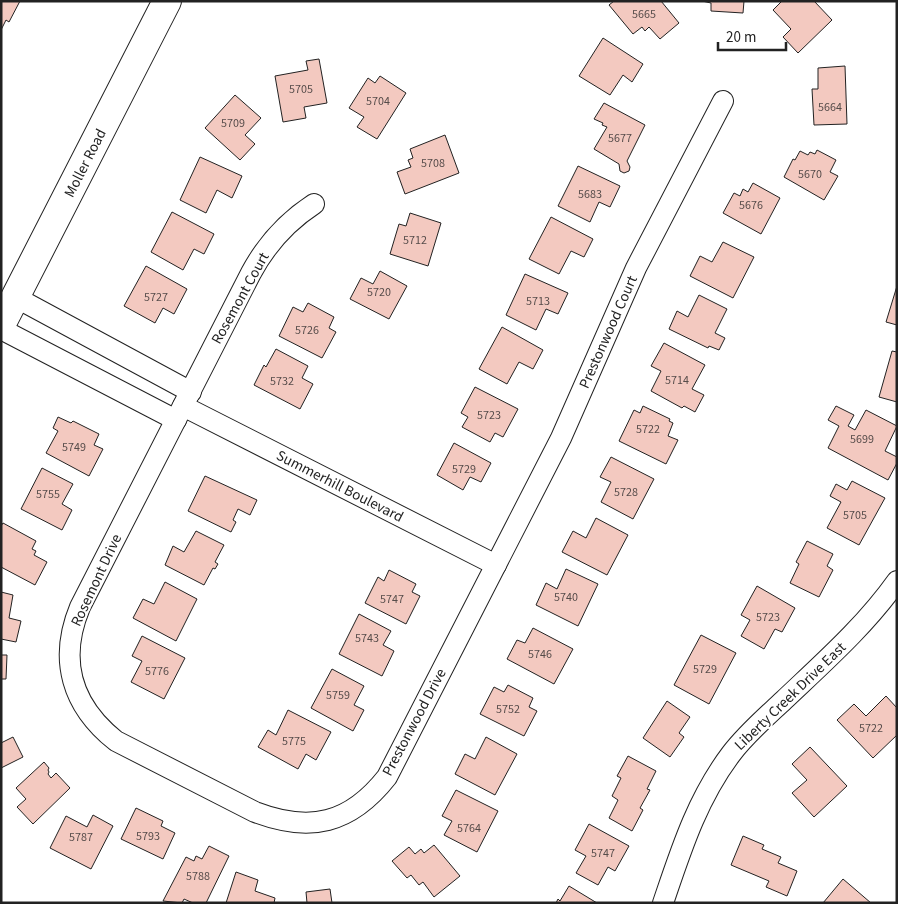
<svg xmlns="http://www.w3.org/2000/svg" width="898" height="904" viewBox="0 0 898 904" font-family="'Source Sans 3',sans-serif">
	<rect width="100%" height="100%" fill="#fff"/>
	<g fill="#f3c9c0" stroke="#222">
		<polygon points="1,1 20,1 9,22 6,20 1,30"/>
		<polygon points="614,1 661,1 679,23 660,39 649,27 645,31 642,27 633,34 609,5"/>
		<polygon points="702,1 744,1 743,13 711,11 711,3"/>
		<polygon points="782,1 814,1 832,20 798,53 783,37 791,29 773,10"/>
		<polygon points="603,38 643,64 632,82 623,75 610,95 579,76"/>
		<polygon points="319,59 327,103 304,107 306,118 283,122 275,76 308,70 306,61"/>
		<polygon points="845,66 847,124 814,125 812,89 818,89 818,68"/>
		<polygon points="380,76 406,93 377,139 357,127 364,117 349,108 368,78 375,83"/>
		<polygon points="235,95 261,118 245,135 255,144 240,160 205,128"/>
		<polygon points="604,103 645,125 627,161 630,167 629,171 624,173 620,171 619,164 594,149 607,127 602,125 603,123 594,119"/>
		<polygon points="445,135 459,173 405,194 397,172 411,167 408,160 413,158 410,149"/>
		<polygon points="817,150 836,160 830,172 838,176 824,200 784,177 793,159 795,160 800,151 808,155 810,152 815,154"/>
		<polygon points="200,157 242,176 232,198 217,190 206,213 180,200"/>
		<polygon points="578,166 620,186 610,207 599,202 590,222 558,206"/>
		<polygon points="753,183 780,198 761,234 723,213 734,193 740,196 743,189 748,192"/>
		<polygon points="172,212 214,234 204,254 194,249 183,270 151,252"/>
		<polygon points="410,213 441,223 428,266 390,254 399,224 406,226"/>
		<polygon points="551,217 593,239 584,257 571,251 559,274 529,259"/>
		<polygon points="723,242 754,257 733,298 690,276 700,256 712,262"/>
		<polygon points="146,266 187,289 174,314 163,308 155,323 124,306"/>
		<polygon points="380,271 407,286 389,319 350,299 361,278 373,284"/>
		<polygon points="525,274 568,293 558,314 546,309 536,330 506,315"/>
		<polygon points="897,286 897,325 886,322"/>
		<polygon points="699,295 727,309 715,333 725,338 719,350 709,346 708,348 669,329 677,311 688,317"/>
		<polygon points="308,303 334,317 329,328 336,332 322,358 279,336 293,307 303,312"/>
		<polygon points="502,327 543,350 533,369 519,362 507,384 479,369"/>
		<polygon points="664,343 705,365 692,389 704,395 695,412 684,406 682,408 651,391 661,371 651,366"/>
		<polygon points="276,349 308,366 302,378 313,384 300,409 254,385 264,365 266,367"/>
		<polygon points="892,351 897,352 897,402 879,397"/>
		<polygon points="475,387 518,409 503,437 495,433 490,442 462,427 468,417 461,413"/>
		<polygon points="643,406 670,419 669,421 673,423 668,436 678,440 666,464 619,441 634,410 640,413"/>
		<polygon points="836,406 854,415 848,426 855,430 866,410 897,426 885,451 897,457 897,463 888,480 828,448 839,426 828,420"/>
		<polygon points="58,417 71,423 73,421 99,434 94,445 103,449 89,476 46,453 58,431 53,428"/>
		<polygon points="454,443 491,463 481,482 470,477 463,490 437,475"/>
		<polygon points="611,457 654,479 633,519 601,502 611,482 600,477"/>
		<polygon points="42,468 73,484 62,504 72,510 62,530 21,509"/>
		<polygon points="205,476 257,500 250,515 238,509 233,520 236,522 231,532 188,511"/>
		<polygon points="852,481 885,498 859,545 827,528 841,502 830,496 836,484 847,490"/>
		<polygon points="596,518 628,535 607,575 562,552 573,531 586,538"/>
		<polygon points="3,523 36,541 32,549 36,551 34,555 47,562 35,585 1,567 1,526"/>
		<polygon points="196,531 224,545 215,562 218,564 215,569 213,568 204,585 165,565 173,546 184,552"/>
		<polygon points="807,541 833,554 827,566 833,570 819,597 790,583 799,564 796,562"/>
		<polygon points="566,569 598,584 578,626 536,605 546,583 557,589"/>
		<polygon points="389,570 416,584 412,592 420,596 406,624 365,603 378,577 384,581"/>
		<polygon points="165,582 197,599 176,641 133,618 143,599 154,604"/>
		<polygon points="757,586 795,608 782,632 775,629 764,649 741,636 750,620 741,615"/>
		<polygon points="1,592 13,595 9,618 21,621 16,642 1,639"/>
		<polygon points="359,614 391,631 383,645 394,651 382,676 339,654"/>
		<polygon points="533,628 573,649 554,684 507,659 517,640 525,643"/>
		<polygon points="701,635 736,653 709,704 674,685"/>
		<polygon points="142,636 185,658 164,699 131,682 142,661 132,656"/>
		<polygon points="1,655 7,655 6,679 1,679"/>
		<polygon points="332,669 364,686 354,705 364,710 353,731 311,708"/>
		<polygon points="508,685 533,698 529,707 537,711 524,736 480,714 494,687 504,692"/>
		<polygon points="886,696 897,708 897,735 873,758 837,720 854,704 866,716"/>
		<polygon points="667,701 690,717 679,733 684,737 670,757 643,738"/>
		<polygon points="288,710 331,732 316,760 306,754 298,769 258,747 268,730 276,735"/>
		<polygon points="13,737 23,757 1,768 1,743"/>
		<polygon points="486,737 517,754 495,795 455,774 465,754 475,759"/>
		<polygon points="810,747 847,786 814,817 792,793 807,780 792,764"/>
		<polygon points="628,756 656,771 647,789 650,790 640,808 643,810 632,831 609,818 618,800 612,796 621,778 617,776"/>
		<polygon points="44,762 49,768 48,770 49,772 48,774 51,778 56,773 70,788 33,824 17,807 26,799 16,788"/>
		<polygon points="456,790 498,811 477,852 444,835 452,821 442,816"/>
		<polygon points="136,808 163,821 161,826 175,833 163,859 121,839"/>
		<polygon points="93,815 113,826 91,869 50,848 66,816 87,827"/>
		<polygon points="589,824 629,846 615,871 608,867 598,885 576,873 586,856 575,850"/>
		<polygon points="743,836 764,845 762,849 781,857 778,863 797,871 787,896 766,887 769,881 731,865"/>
		<polygon points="434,845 460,876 434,897 423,882 419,885 411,875 407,878 392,861 409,847 415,854 421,849 424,853"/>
		<polygon points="209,846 229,856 206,903 193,903 184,899 182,903 163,901 186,857 194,861 196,856 202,859"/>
		<polygon points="236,872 258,880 255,891 275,898 274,903 226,903"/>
		<polygon points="843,879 871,903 823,903"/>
		<polygon points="569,886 597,903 556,903 558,899 560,901"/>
		<polygon points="330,889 332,903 307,903 306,892"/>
	</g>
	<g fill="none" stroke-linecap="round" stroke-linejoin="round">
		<defs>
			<g id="street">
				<path d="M314,204C288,221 266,245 251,273L80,607C58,660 72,706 116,741L255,812C310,833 350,824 387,777L561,438L636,268L723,101"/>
				<polyline points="15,297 191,392"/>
				<polyline points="1,329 176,420"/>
				<polyline points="183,406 496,565"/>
				<path d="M663,903C681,850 697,799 731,754C746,734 766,717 784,700C824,662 865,626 897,581"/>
			</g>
			<polyline id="secondary" points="1,325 167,1"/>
		</defs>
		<use href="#street" stroke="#222" stroke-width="22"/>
		<use href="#secondary" stroke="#222" stroke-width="30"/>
		<use href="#street" stroke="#fff" stroke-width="20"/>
		<use href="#secondary" stroke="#fff" stroke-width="28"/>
	</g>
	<g text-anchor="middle" stroke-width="4" stroke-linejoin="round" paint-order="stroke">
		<g font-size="12" fill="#564c4a">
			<text x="644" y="18">5665</text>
			<text x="301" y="93">5705</text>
			<text x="378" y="105">5704</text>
			<text x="830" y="111">5664</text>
			<text x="233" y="127">5709</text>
			<text x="620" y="142">5677</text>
			<text x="433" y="167">5708</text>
			<text x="810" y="178">5670</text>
			<text x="590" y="198">5683</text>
			<text x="751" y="209">5676</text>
			<text x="415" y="244">5712</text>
			<text x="379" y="296">5720</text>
			<text x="156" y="301">5727</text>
			<text x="538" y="305">5713</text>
			<text x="307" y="334">5726</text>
			<text x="677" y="384">5714</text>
			<text x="282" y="385">5732</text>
			<text x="489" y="419">5723</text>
			<text x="648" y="433">5722</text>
			<text x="862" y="443">5699</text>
			<text x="74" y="451">5749</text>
			<text x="464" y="473">5729</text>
			<text x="626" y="496">5728</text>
			<text x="48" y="498">5755</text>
			<text x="855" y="519">5705</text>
			<text x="566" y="601">5740</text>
			<text x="392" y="603">5747</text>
			<text x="768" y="621">5723</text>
			<text x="367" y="642">5743</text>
			<text x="540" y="658">5746</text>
			<text x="705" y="673">5729</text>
			<text x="157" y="675">5776</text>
			<text x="338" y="699">5759</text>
			<text x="508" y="713">5752</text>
			<text x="871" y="732">5722</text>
			<text x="294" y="745">5775</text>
			<text x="469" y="832">5764</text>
			<text x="148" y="840">5793</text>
			<text x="81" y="841">5787</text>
			<text x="603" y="857">5747</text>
			<text x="198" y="880">5788</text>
		</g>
		<g font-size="15" fill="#222" stroke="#fff">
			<text transform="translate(85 163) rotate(-63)" y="5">Moller Road</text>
			<text transform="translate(240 298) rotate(-61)" y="5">Rosemont Court</text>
			<text transform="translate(608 332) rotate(-66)" y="5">Prestonwood Court</text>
			<text transform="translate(340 486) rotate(27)" y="5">Summerhill Boulevard</text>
			<text transform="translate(96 580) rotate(-65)" y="5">Rosemont Drive</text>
			<text transform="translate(790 696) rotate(-44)" y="5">Liberty Creek Drive East</text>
			<text transform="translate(414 722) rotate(-62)" y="5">Prestonwood Drive</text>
		</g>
	</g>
	<rect width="898" height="904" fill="none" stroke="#222222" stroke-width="5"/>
	<path d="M718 42v8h68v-8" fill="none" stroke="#222222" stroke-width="2.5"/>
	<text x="726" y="42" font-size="15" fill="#222222" stroke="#ffffff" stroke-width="4" paint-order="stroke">20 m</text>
</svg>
